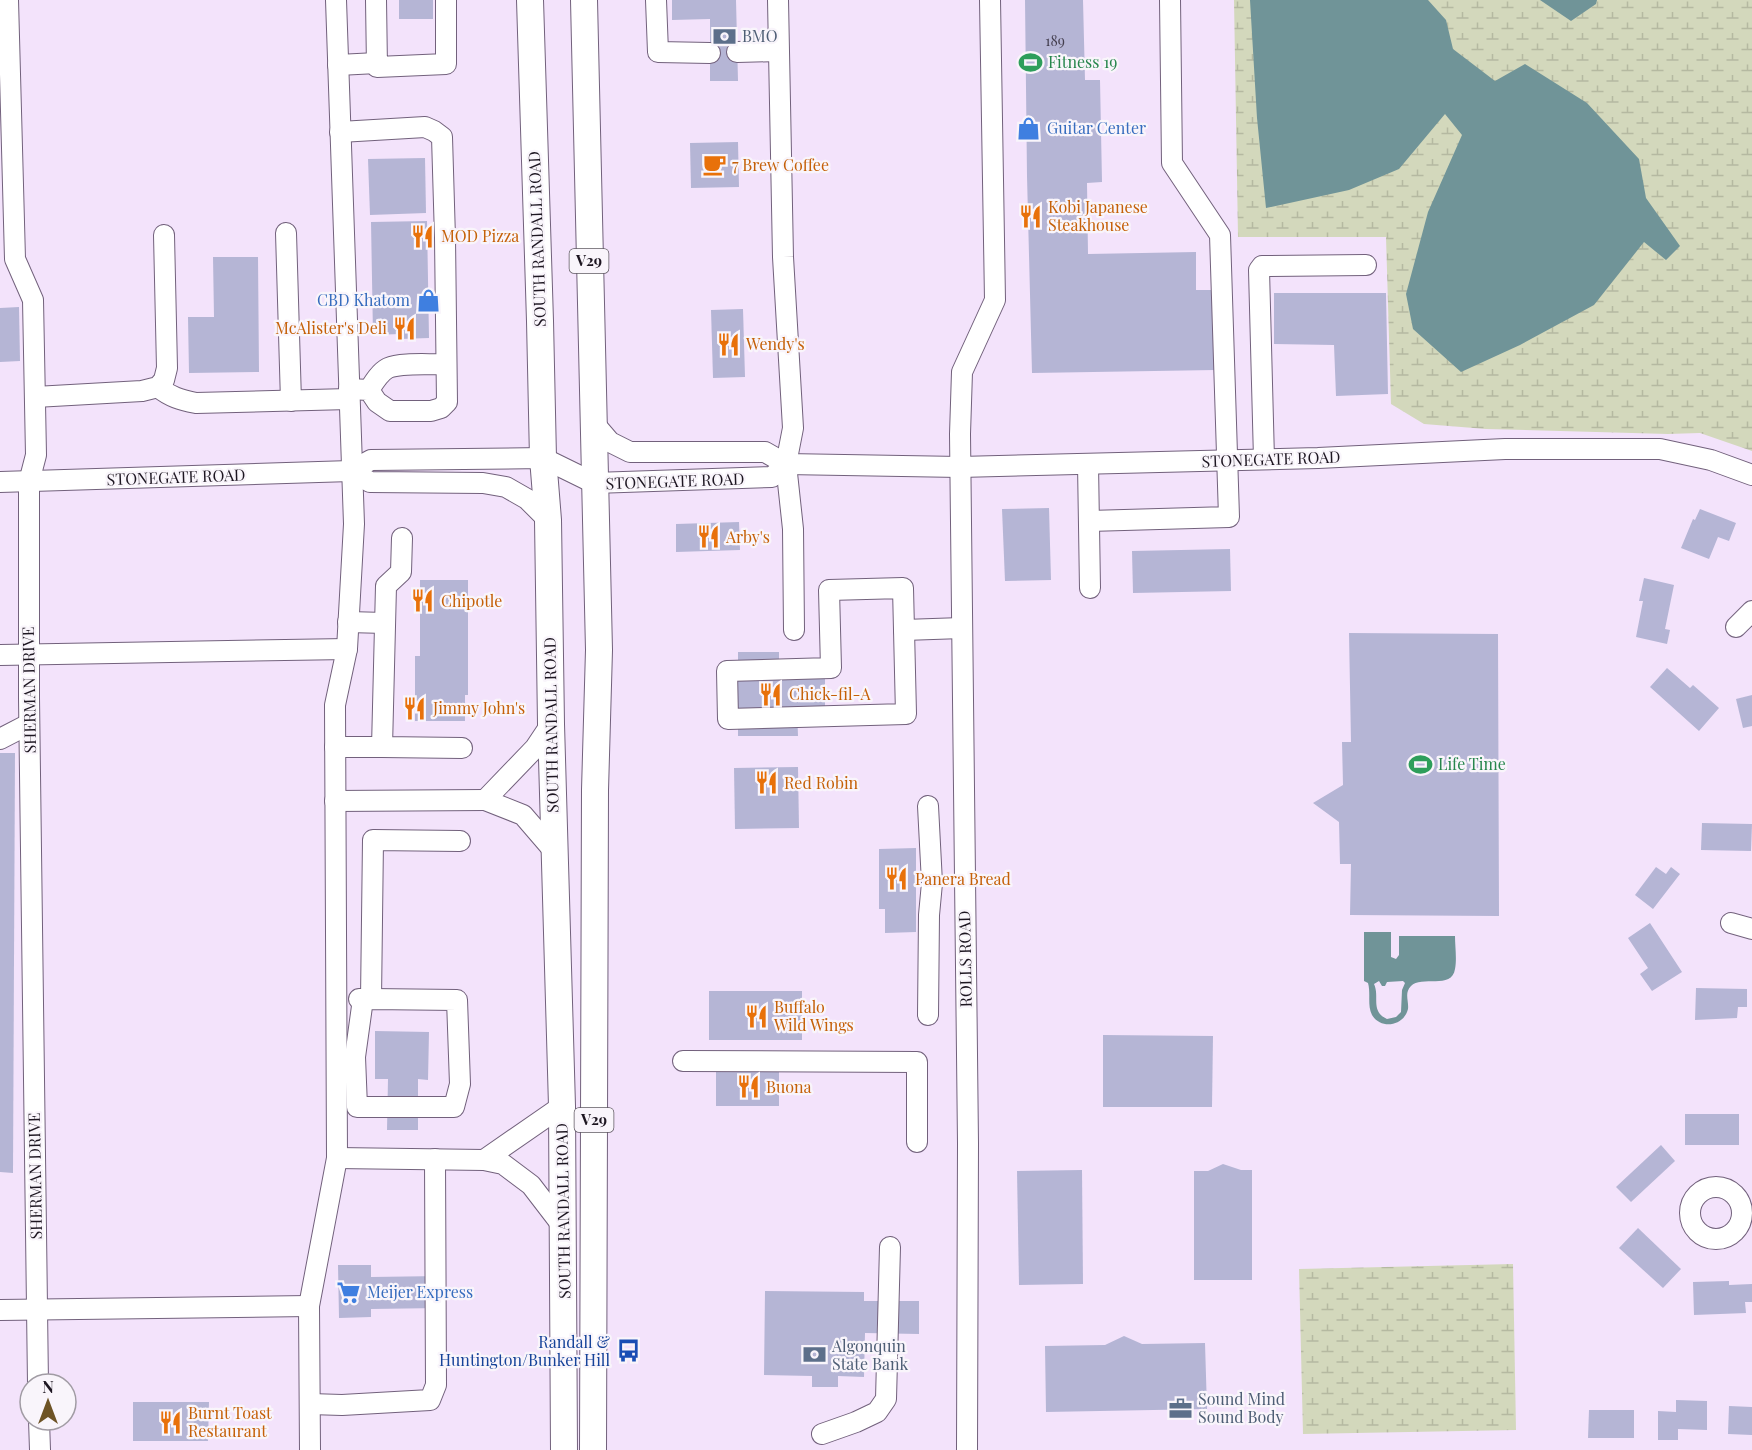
<svg xmlns="http://www.w3.org/2000/svg" width="1752" height="1450" viewBox="0 0 1752 1450" font-family="'Playfair Display',serif">
	<defs>
		<pattern id="wetland-marsh" width="20" height="14" patternUnits="userSpaceOnUse" patternTransform="scale(1.5)"><rect width="20" height="14" fill="#d3d8bc"/><path d="M1 5h8M5 5V1M11 12h8M15 12V8" fill="none" stroke="#b5b9a1"/></pattern>
	</defs>
	<rect width="100%" height="100%" fill="#f3e3fb"/>
	<g fill="url(#wetland-marsh)">
		<polygon points="1234,0 1752,0 1752,451 1700,433 1668,434 1486,429 1424,424 1391,404 1386,237 1238,237"/>
		<polygon points="1513,1264 1516,1430 1303,1434 1299,1269"/>
	</g>
	<g fill="#709498" fill-rule="evenodd">
		<polygon points="1250,0 1428,0 1446,20 1453,49 1495,81 1525,64 1587,103 1639,159 1646,198 1680,246 1666,260 1644,242 1594,305 1520,345 1461,372 1413,329 1406,294 1428,212 1462,135 1445,114 1399,169 1349,190 1266,208 1257,118"/>
		<polygon points="1540,0 1597,0 1596,4 1571,21"/>
		<path d="M1364,932H1391V957L1396,959L1399,955V936H1455C1455,946 1457,959 1455,969C1452,990 1421,975 1411,986C1404,993 1409,1001 1408,1009C1404,1026 1381,1030 1372,1015C1367,1005 1371,994 1368,983L1364,981ZM1379,981L1382,986H1385L1387,982L1403,981L1405,983L1402,990L1401,1012L1396,1017L1387,1019C1370,1011 1380,997 1374,984Z"/>
	</g>
	<g fill="#b5b5d5">
		<rect x="399" y="0" width="34" height="19"/>
		<polygon points="672,0 736,0 738,81 710,81 710,19 672,20"/>
		<polygon points="1025,0 1083,0 1085,80 1100,80 1102,182 1087,183 1088,254 1196,252 1196,290 1214,290 1215,370 1032,373 1027,176"/>
		<polygon points="738,142 739,187 691,188 690,143"/>
		<polygon points="425,158 426,213 370,215 368,159"/>
		<polygon points="427,221 429,338 400,339 400,334 373,335 371,222"/>
		<polygon points="213,257 258,257 259,372 189,373 188,317 214,317"/>
		<polygon points="1274,293 1386,293 1388,394 1336,396 1334,345 1274,344"/>
		<polygon points="19,307 20,361 0,362 0,308"/>
		<polygon points="743,309 745,377 713,378 711,310"/>
		<polygon points="1049,508 1051,580 1005,581 1002,509"/>
		<polygon points="1700,509 1736,523 1729,541 1718,537 1709,559 1681,548 1693,519 1695,520"/>
		<polygon points="739,522 740,550 676,552 676,524"/>
		<polygon points="1230,549 1231,591 1133,593 1132,551"/>
		<polygon points="1644,578 1674,585 1665,629 1670,630 1667,644 1636,637 1643,601 1639,601"/>
		<polygon points="420,580 468,580 468,695 465,695 465,721 415,721 415,656 420,656"/>
		<polygon points="1349,633 1498,634 1499,916 1350,915 1351,864 1340,864 1339,822 1313,803 1343,785 1342,742 1351,742"/>
		<polygon points="738,652 779,652 779,676 825,675 825,708 797,708 798,736 738,736 738,711 730,711 738,675"/>
		<polygon points="1667,668 1690,688 1693,685 1719,708 1699,731 1650,687"/>
		<polygon points="1752,695 1752,726 1743,728 1736,699"/>
		<polygon points="0,753 15,753 13,1173 0,1172"/>
		<polygon points="798,767 799,828 735,829 734,768"/>
		<polygon points="1702,823 1752,824 1751,851 1701,850"/>
		<polygon points="916,848 916,932 885,933 885,909 879,909 879,849"/>
		<polygon points="1656,867 1666,874 1671,867 1680,874 1653,909 1635,895"/>
		<polygon points="1650,923 1682,972 1652,991 1640,974 1648,968 1628,938"/>
		<polygon points="1696,988 1747,989 1747,1007 1738,1007 1737,1018 1695,1020"/>
		<rect x="709" y="991" width="93" height="49"/>
		<polygon points="375,1031 429,1032 428,1080 418,1079 418,1130 387,1130 388,1079 375,1079"/>
		<polygon points="1103,1035 1213,1036 1212,1107 1103,1107"/>
		<rect x="716" y="1068" width="63" height="38"/>
		<rect x="1685" y="1114" width="54" height="31"/>
		<polygon points="1661,1145 1675,1161 1631,1202 1616,1187"/>
		<polygon points="1223,1164 1241,1170 1252,1170 1252,1280 1194,1280 1194,1171 1208,1171"/>
		<polygon points="1082,1170 1083,1284 1019,1285 1017,1171"/>
		<polygon points="1638,1228 1681,1269 1663,1288 1619,1248"/>
		<polygon points="338,1265 371,1265 371,1277 441,1276 440,1308 371,1309 371,1317 339,1318"/>
		<polygon points="1729,1281 1729,1285 1752,1284 1752,1302 1745,1302 1746,1313 1694,1315 1693,1282"/>
		<polygon points="765,1291 864,1292 864,1301 919,1301 919,1334 865,1333 864,1377 838,1376 838,1387 812,1387 812,1376 764,1375"/>
		<polygon points="1124,1336 1142,1344 1205,1343 1207,1409 1046,1412 1045,1346 1105,1345"/>
		<polygon points="1676,1400 1707,1401 1707,1430 1678,1429 1678,1440 1658,1440 1658,1411 1676,1412"/>
		<polygon points="133,1402 209,1402 208,1441 133,1441"/>
		<polygon points="1729,1406 1752,1407 1752,1435 1728,1434"/>
		<polygon points="1589,1410 1634,1410 1634,1438 1588,1438"/>
	</g>
	<g fill="none" stroke-linecap="round" stroke-linejoin="round">
		<defs>
			<g id="minor">
				<polyline points="8,0 15,259 33,300 36,455 29,482 29,698 38,1384"/>
				<polyline points="376,0 377,67 446,64 446,0"/>
				<polyline points="656,0 658,52 710,53"/>
				<polyline points="778,0 783,257 793,428 786,464 793,529 794,630"/>
				<polyline points="737,52 778,51"/>
				<polyline points="338,65 377,63"/>
				<polyline points="340,132 425,127 434,131 442,137 445,238 447,402 441,408 431,411 390,411 377,402 369,390 349,389"/>
				<polyline points="286,233 291,401"/>
				<path d="M158,387C170,397 181,400 196,403L349,399"/>
				<path d="M369,390C374,382 380,372 388,368C402,362 431,365 446,364"/>
				<polyline points="35,397 142,391 158,387 164,380 167,368 164,235"/>
				<polyline points="592,421 610,442 630,452 765,452 786,464 960,467 1318,458 1505,449 1660,449 1711,460 1752,475"/>
				<polyline points="1264,459 1259,270 1262,266 1366,265"/>
				<polyline points="1088,464 1090,588"/>
				<polyline points="351,471 370,482 483,483 506,487 527,499 548,520"/>
				<polyline points="0,482 351,471 371,460 543,458 594,483 772,477 786,464"/>
				<polyline points="1089,521 1229,517 1220,235 1172,163 1170,0"/>
				<polyline points="402,538 401,572 386,586 382,747 462,748"/>
				<polygon points="903,588 906,714 728,719 727,671 831,668 829,590"/>
				<polyline points="348,622 385,623"/>
				<polyline points="1736,627 1752,611"/>
				<polyline points="904,630 962,628"/>
				<polyline points="0,655 347,649"/>
				<polyline points="551,724 535,748 485,800 523,815 554,851"/>
				<polyline points="0,739 29,724"/>
				<polyline points="335,747 382,747"/>
				<polyline points="335,801 485,800"/>
				<polyline points="1731,923 1752,929"/>
				<polyline points="359,999 371,999 373,840 460,841"/>
				<polyline points="363,999 355,1057 357,1107 454,1107 460,1084 457,1000 371,999"/>
				<polyline points="928,1015 929,915 932,883 928,806"/>
				<polyline points="683,1061 917,1062 917,1142"/>
				<polyline points="562,1106 484,1160 503,1164 531,1185 564,1228"/>
				<polyline points="337,1158 484,1160"/>
				<circle cx="1716" cy="1213" r="26"/>
				<polyline points="0,1310 309,1306"/>
				<polyline points="310,1404 342,1405 430,1400 436,1385 435,1159"/>
				<polyline points="39,1420 40,1450"/>
				<polyline points="822,1434 856,1422 877,1412 886,1399 890,1247"/>
				<polyline points="310,1450 309,1306 337,1158 335,705 347,649 354,524 336,0"/>
				<polyline points="967,1450 968,1143 960,434 962,372 995,300 990,0"/>
			</g>
			<g id="major">
				<polyline points="530,0 540,321 543,458 548,520 551,724 562,1106 564,1450"/>
				<polyline points="584,0 599,650 595,790 593,1450"/>
			</g>
		</defs>
		<use href="#minor" stroke="#72617c" stroke-width="22"/>
		<use href="#major" stroke="#72617c" stroke-width="28"/>
		<use href="#minor" stroke="#fff" stroke-width="20"/>
		<use href="#major" stroke="#fff" stroke-width="26"/>
	</g>
	<defs>
		<symbol id="bank-bare" viewBox="-9 -9 18 18"><path d="M-6-4H6V4H-6ZM0-2.3a2.3 2.3 0 1 0 0 4.6a2.3 2.3 0 1 0 0-4.6Z" fill="#5c6f8a" stroke="#f9f5fb" stroke-width="2.5" paint-order="stroke"/></symbol>
		<symbol id="stadium-bare" viewBox="-9 -9 18 18"><path d="M0-5a6.5 5 0 1 0 0 10a6.5 5 0 1 0 0-10ZM-3.5-1.8h7v3.6h-7Z" fill="#2e9e5b" stroke="#f9f5fb" stroke-width="2.5" paint-order="stroke"/></symbol>
		<symbol id="shop-bare" viewBox="-9 -9 18 18"><path d="M-5-2.5h2.3a2.7 3.5 0 0 1 5.4 0H5L5.5 6h-11ZM-1.5-2.5h3a1.5 2.3 0 0 0-3 0Z" fill="#3f7fe0" stroke="#f9f5fb" stroke-width="2.5" paint-order="stroke"/></symbol>
		<symbol id="cafe-bare" viewBox="-9 -9 18 18"><path d="M-5.5-4.5H6V0H3Q3 3.5 0 3.5H-2.5Q-5.5 3.5-5.5 0ZM3-3.2v2h1.7v-2ZM-6 4.5H4V6H-6Z" fill="#e8710a" stroke="#f9f5fb" stroke-width="2.5" paint-order="stroke"/></symbol>
		<symbol id="restaurant-bare" viewBox="-9 -9 18 18"><path d="M-5-6h1v4h1v-4h1v4h1v-4h1v5L-1.5 .5V6h-2V.5L-5-1ZM5-6V6H3V1.5H1.5Q1.5-4 5-6Z" fill="#e8710a" stroke="#f9f5fb" stroke-width="2.5" paint-order="stroke"/></symbol>
		<symbol id="supermarket-bare" viewBox="-9 -9 18 18"><path d="M-6-5.5h2.5l.6 2H6L4.5 2H-2.5L-4.4-4H-6ZM-1.5 3.2a1.3 1.3 0 1 0 .1 0ZM3 3.2a1.3 1.3 0 1 0 .1 0Z" fill="#3f7fe0" stroke="#f9f5fb" stroke-width="2.5" paint-order="stroke"/></symbol>
		<symbol id="bus-bare" viewBox="-9 -9 18 18"><path d="M-5-6H5V4H4V6H2V4H-2V6H-4V4H-5ZM-3.5-4V0h7V-4ZM-3.5 1.2v1.5H-2V1.2ZM2 1.2v1.5H3.5V1.2Z" fill="#1a4fb4" stroke="#f9f5fb" stroke-width="2.5" paint-order="stroke"/></symbol>
		<symbol id="office-bare" viewBox="-9 -9 18 18"><path d="M-6-3h4V-5.5h4V-3h4V5H-6ZM-1-4.5V-3h2v-1.5ZM-6 0V1H6V0Z" fill="#5c6f8a" stroke="#f9f5fb" stroke-width="2.5" paint-order="stroke"/></symbol>
	</defs>
	<g fill-rule="evenodd">
		<use href="#bank-bare" x="708" y="20" width="33" height="33"/>
		<use href="#stadium-bare" x="1014" y="46" width="33" height="33"/>
		<use href="#shop-bare" x="1012" y="112" width="33" height="33"/>
		<use href="#cafe-bare" x="698" y="148" width="33" height="33"/>
		<use href="#restaurant-bare" x="1014" y="200" width="33" height="33"/>
		<use href="#restaurant-bare" x="406" y="220" width="33" height="33"/>
		<use href="#shop-bare" x="412" y="284" width="33" height="33"/>
		<use href="#restaurant-bare" x="388" y="312" width="33" height="33"/>
		<use href="#restaurant-bare" x="712" y="328" width="33" height="33"/>
		<use href="#restaurant-bare" x="692" y="520" width="33" height="33"/>
		<use href="#restaurant-bare" x="406" y="584" width="33" height="33"/>
		<use href="#restaurant-bare" x="754" y="678" width="33" height="33"/>
		<use href="#restaurant-bare" x="398" y="692" width="33" height="33"/>
		<use href="#stadium-bare" x="1404" y="748" width="33" height="33"/>
		<use href="#restaurant-bare" x="750" y="766" width="33" height="33"/>
		<use href="#restaurant-bare" x="880" y="862" width="33" height="33"/>
		<use href="#restaurant-bare" x="740" y="1000" width="33" height="33"/>
		<use href="#restaurant-bare" x="732" y="1070" width="33" height="33"/>
		<use href="#supermarket-bare" x="332" y="1276" width="33" height="33"/>
		<use href="#bus-bare" x="612" y="1334" width="33" height="33"/>
		<use href="#bank-bare" x="798" y="1338" width="33" height="33"/>
		<use href="#office-bare" x="1164" y="1392" width="33" height="33"/>
		<use href="#restaurant-bare" x="154" y="1406" width="33" height="33"/>
	</g>
	<g text-anchor="middle" stroke-width="4.5" stroke-linejoin="round" paint-order="stroke">
		<g font-size="14" fill="#433e4e">
			<text x="1055" y="46">189</text>
		</g>
		<g fill="#f9f5fb" stroke="#5f5962" stroke-width="1.5">
			<rect x="569.5" y="249" width="39" height="24" rx="4.5"/>
			<rect x="574.5" y="1108" width="39" height="24" rx="4.5"/>
		</g>
		<g font-size="15" font-weight="bold" fill="#1d1621">
			<text x="589" y="266">V29</text>
			<text x="594" y="1125">V29</text>
		</g>
		<g font-size="16" fill="#4e5e75" stroke="#f9f5fb" text-anchor="start">
			<text x="742" y="42">BMO</text>
			<text x="832" y="1352">Algonquin<tspan x="832" dy="18">State Bank</tspan></text>
			<text x="1198" y="1405">Sound Mind<tspan x="1198" dy="18">Sound Body</tspan></text>
		</g>
		<g font-size="16" fill="#27864d" stroke="#f9f5fb" text-anchor="start">
			<text x="1048" y="68">Fitness 19</text>
			<text x="1438" y="770">Life Time</text>
		</g>
		<g font-size="16" fill="#366cbe" stroke="#f9f5fb" text-anchor="start">
			<text x="1047" y="134">Guitar Center</text>
			<text x="410" y="306" text-anchor="end">CBD Khatom</text>
			<text x="367" y="1298">Meijer Express</text>
		</g>
		<g font-size="16" fill="#c56008" stroke="#f9f5fb" text-anchor="start">
			<text x="732" y="171">7 Brew Coffee</text>
			<text x="1048" y="213">Kobi Japanese<tspan x="1048" dy="18">Steakhouse</tspan></text>
			<text x="441" y="242">MOD Pizza</text>
			<text x="387" y="334" text-anchor="end">McAlister's Deli</text>
			<text x="746" y="350">Wendy's</text>
			<text x="726" y="543">Arby's</text>
			<text x="441" y="607">Chipotle</text>
			<text x="789" y="700">Chick-fil-A</text>
			<text x="433" y="714">Jimmy John's</text>
			<text x="784" y="789">Red Robin</text>
			<text x="915" y="885">Panera Bread</text>
			<text x="774" y="1013">Buffalo<tspan x="774" dy="18">Wild Wings</tspan></text>
			<text x="766" y="1093">Buona</text>
			<text x="188" y="1419">Burnt Toast<tspan x="188" dy="18">Restaurant</tspan></text>
		</g>
		<g font-size="16" fill="#1d1621" stroke="#f9f5fb">
			<text transform="translate(537 239) rotate(-92)" y="6">SOUTH RANDALL ROAD</text>
			<text transform="translate(1271 459) rotate(-2)" y="6">STONEGATE ROAD</text>
			<text transform="translate(176 477) rotate(-2)" y="6">STONEGATE ROAD</text>
			<text transform="translate(675 481) rotate(-2)" y="6">STONEGATE ROAD</text>
			<text transform="translate(29 690) rotate(-91)" y="6">SHERMAN DRIVE</text>
			<text transform="translate(551 725) rotate(-91)" y="6">SOUTH RANDALL ROAD</text>
			<text transform="translate(965 959) rotate(-91)" y="6">ROLLS ROAD</text>
			<text transform="translate(35 1176) rotate(-91)" y="6">SHERMAN DRIVE</text>
			<text transform="translate(563 1211) rotate(-91)" y="6">SOUTH RANDALL ROAD</text>
		</g>
		<g font-size="16" fill="#164399" stroke="#f9f5fb" text-anchor="end">
			<text x="610" y="1348">Randall &amp;<tspan x="610" dy="18">Huntington/Bunker Hill</tspan></text>
		</g>
	</g>
	<g transform="translate(48 1402)"><circle r="28" fill="#f9f5fb" stroke="#a19ca4" stroke-width="1.5"/>
	<path d="M0-4.5L10 22L0 15L-10 22Z" fill="#6d5325"/>
	<text y="-9" font-size="16" font-weight="bold" text-anchor="middle" fill="#1d1621">N</text>
	</g>
</svg>
